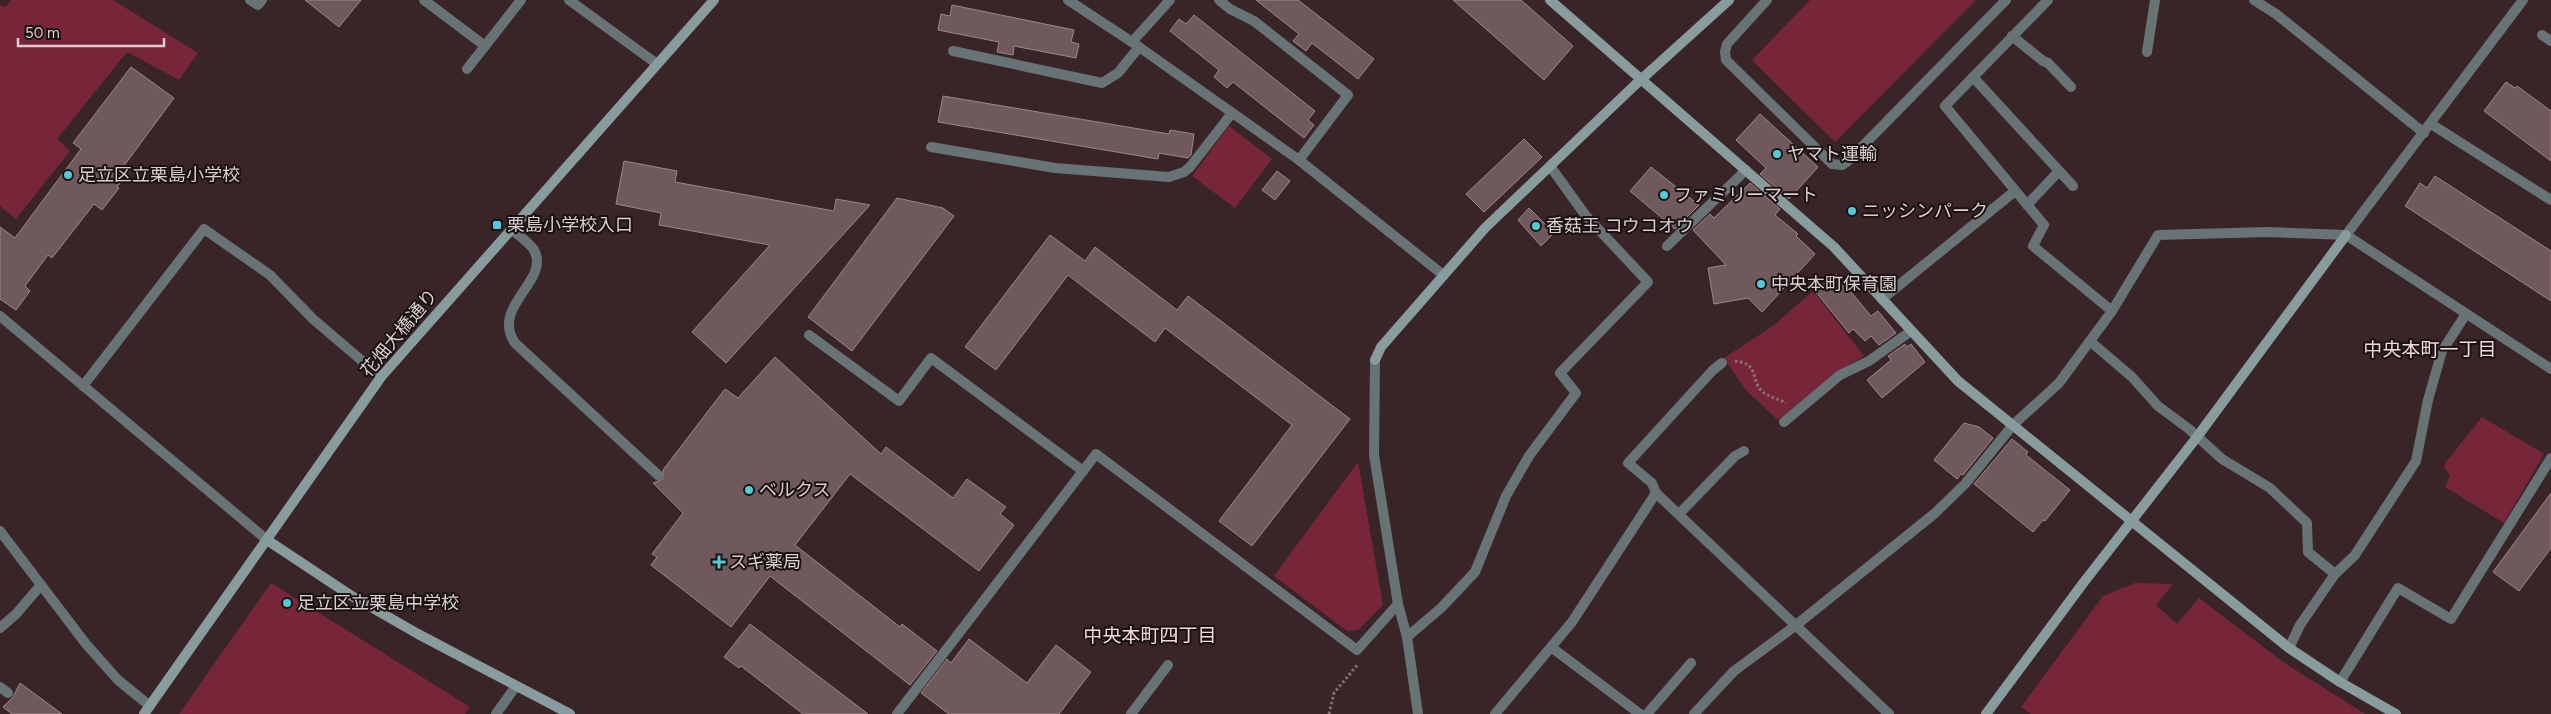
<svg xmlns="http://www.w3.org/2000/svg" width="2551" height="714" viewBox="0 0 2551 714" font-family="Figtree,'Noto Sans JP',sans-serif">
	<rect width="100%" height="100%" fill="#392528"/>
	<g fill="#772639">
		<polygon points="11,0 113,0 198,53 179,80 127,52 57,139 70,151 16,219 0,206 0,5 6,7"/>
		<polygon points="1810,0 1976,0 1835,142 1752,60"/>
		<polygon points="1229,126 1272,159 1235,208 1192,176"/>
		<polygon points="1813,291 1864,356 1838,371 1778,420 1746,390 1724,358 1773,326"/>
		<polygon points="2482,417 2544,454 2504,523 2445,487 2450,476 2444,467 2446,462"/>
		<polygon points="1358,462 1383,605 1358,630 1347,631 1274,576"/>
		<polygon points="271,583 470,707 465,714 179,714"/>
		<polygon points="2135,583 2173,584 2156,605 2177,624 2199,598 2283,662 2365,714 2031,714 2021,707 2103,596"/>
	</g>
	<g fill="#70595c" stroke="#9e8588">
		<polygon points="305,0 361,0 339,27"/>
		<polygon points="1256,0 1298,0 1374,59 1358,79 1312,43 1306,51 1293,41 1299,34"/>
		<polygon points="1453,0 1521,0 1573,46 1544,80"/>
		<polygon points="952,5 1074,30 1071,42 1079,44 1076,58 1014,46 1013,55 997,52 999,42 938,30 941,14 950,16"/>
		<polygon points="1194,15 1315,111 1308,120 1314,125 1304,138 1233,82 1227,88 1214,77 1219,70 1170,31 1179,19 1186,24"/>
		<polygon points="131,67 174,98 123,167 129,171 117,187 119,188 102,210 94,204 52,258 48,255 25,286 30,291 16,310 0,299 0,227 15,238 81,149 73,143"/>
		<polygon points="2506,82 2515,88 2517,86 2551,111 2551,161 2484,111"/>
		<polygon points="943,96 1169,134 1170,130 1194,134 1191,155 1188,158 1159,153 1158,159 938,122"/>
		<polygon points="1760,114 1818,167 1789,199 1760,174 1766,168 1736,140"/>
		<polygon points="1524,139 1542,157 1484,212 1466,194"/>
		<polygon points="624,161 677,171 675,182 834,211 836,199 870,205 726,363 692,332 770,245 659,225 661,213 616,204"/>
		<polygon points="1651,167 1699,205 1675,229 1630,191"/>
		<polygon points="1277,171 1290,181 1275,200 1262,190"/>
		<polygon points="2435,176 2551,251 2551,301 2405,206 2420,183 2427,188"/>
		<polygon points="1750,183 1780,209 1775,215 1798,234 1796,236 1815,254 1762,312 1748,298 1714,304 1708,268 1726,265 1693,230 1710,214 1714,218"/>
		<polygon points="897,198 943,208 954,216 852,351 808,317"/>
		<polygon points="1529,208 1554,233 1541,246 1518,220"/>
		<polygon points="1050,235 1085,261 1095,247 1177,310 1188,296 1350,419 1252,546 1219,521 1292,425 1165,328 1155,342 1068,275 996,370 965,347"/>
		<polygon points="1836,274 1871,316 1878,311 1896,333 1879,345 1871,336 1865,341 1853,329 1849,333 1815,291"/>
		<polygon points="1905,344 1907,347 1911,344 1925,362 1882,398 1867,380 1891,360 1888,356"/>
		<polygon points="775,357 881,454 886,447 953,498 967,479 1006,507 1000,514 1014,525 979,571 850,474 795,545 900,627 902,624 937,651 910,685 770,576 731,627 651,565 657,557 652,554 683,513 653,483 663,479 663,470 725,389 738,398"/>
		<polygon points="1964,423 1979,427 1993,438 1963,475 1961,474 1957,479 1934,460"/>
		<polygon points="2012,439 2028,452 2026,455 2070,490 2045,521 2043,520 2033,532 1974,484"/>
		<polygon points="2551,493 2551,548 2519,591 2493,572"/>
		<polygon points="750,624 868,714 803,714 741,666 739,668 724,657"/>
		<polygon points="969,639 1027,683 1056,645 1091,672 1059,714 949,714 921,693 947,659 951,663"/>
		<polygon points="20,683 62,714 12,714 3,707 13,697"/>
	</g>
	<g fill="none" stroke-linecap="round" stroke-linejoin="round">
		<g stroke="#837274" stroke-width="3" stroke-dasharray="2.5 2.5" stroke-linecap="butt">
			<path d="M1735,361C1761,364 1749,380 1763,392C1769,397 1779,399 1786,403"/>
			<polyline points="1329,714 1334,693 1358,664"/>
		</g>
		<g stroke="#677374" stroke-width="10">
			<polyline points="250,0 258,5 262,0"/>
			<polyline points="424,0 485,46"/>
			<polyline points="1219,0 1230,9 1254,21 1348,95 1299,160"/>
			<polyline points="1767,0 1727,44 1725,52 1726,60 1832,164 1842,165 1848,161 2006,0"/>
			<polyline points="2254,0 2276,14 2424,133"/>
			<polyline points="2542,35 2551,41"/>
			<polyline points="2012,36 2043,61 2048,63 2071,87"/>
			<polyline points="953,51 1102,83 1118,73 1139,47"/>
			<polyline points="2147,52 2155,0"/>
			<polyline points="467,69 521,0"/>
			<polyline points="1973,77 2073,186"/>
			<polyline points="1947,104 1945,106 2044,225 2033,246 2112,311"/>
			<polyline points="2431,124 2551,200"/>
			<polyline points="931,147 1055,168 1169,177 1184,172 1190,167 1232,113"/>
			<polyline points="2027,205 2059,171"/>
			<path d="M511,229C518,235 529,242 534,250C551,281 490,306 515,343L658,475"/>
			<polyline points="1667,246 1746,170"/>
			<polyline points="1882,299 2015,191"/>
			<polyline points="809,335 899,401 931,358 1083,471"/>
			<polyline points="2091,342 2132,377 2158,406 2189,429 2222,459 2270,488 2307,523 2308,552 2335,574"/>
			<polyline points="1784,422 1840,375 1869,361 1911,331"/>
			<polyline points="1656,493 1652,483 1628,463 1713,370 1722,363"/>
			<polyline points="1679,514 1735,456 1744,451"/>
			<polyline points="0,628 16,614 41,585"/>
			<polyline points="1407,637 1441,608 1475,572 1506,496 1529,456 1576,393 1560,373 1648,282 1586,216 1550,166"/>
			<polyline points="1551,647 1640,714"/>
			<polyline points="2289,648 2300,625 2335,574 2355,555 2416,461 2428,400 2442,351 2466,314"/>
			<polyline points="2340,682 2398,588 2451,619 2551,458"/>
			<polyline points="0,687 8,693"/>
			<polyline points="1647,714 1691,663"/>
		</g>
		<g stroke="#677374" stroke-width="10">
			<polyline points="569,0 657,64"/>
			<polyline points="1068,0 1132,42 1299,160 1442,274"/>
			<polyline points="1132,42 1170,0"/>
			<polyline points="1947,104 2048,0"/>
			<polyline points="2346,235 2523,0"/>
			<polyline points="0,316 267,540"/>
			<polyline points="1375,360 1374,455 1398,604 1407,637 1418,714"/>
			<polyline points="83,386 204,229 270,275 313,319 381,377"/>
			<polyline points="0,531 86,644 118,680 150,706"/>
			<polyline points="496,714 516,686"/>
			<polyline points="897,714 1096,454 1357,650 1398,604"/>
			<polyline points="1131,714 1168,665"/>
			<polyline points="1495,714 1572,622 1656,493 1889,714"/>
			<polyline points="1694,714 1734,671 1795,626 1934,514 1965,484 2013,425 2059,383 2112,311 2158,235 2268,232 2346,235 2551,369"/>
		</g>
		<g stroke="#889b9d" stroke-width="10">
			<polyline points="1550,0 1834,247 1958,381 2289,648 2340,682 2396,714"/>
			<polyline points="1375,360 1381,347 1485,228 1635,85 1729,0"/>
			<polyline points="267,540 350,595 418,634 570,714"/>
			<polyline points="144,714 381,377 714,0"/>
			<polyline points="1986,714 2084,582 2197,437 2346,235"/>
		</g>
	</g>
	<g fill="#52cbd8" stroke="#1a1112" stroke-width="2">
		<circle cx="1777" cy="154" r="5"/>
		<circle cx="68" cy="175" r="5"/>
		<circle cx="1664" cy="195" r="5"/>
		<circle cx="1852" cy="211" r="5"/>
		<rect x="492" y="220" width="10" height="10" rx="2.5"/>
		<circle cx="1536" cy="226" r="5"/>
		<circle cx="1761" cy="284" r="5"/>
		<circle cx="749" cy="490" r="5"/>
		<path d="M716.5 554.5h5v5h5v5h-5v5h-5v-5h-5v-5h5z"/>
		<circle cx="287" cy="603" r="5"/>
	</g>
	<g text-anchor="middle" stroke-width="4" stroke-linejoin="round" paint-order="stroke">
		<g font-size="18" fill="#ddcfd0" stroke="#1a1112" text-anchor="start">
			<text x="1787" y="160">ヤマト運輸</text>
			<text x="78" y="181">足立区立栗島小学校</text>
			<text x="1674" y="201">ファミリーマート</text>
			<text x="1862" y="217">ニッシンパーク</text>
			<text x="507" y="231">栗島小学校入口</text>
			<text x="1546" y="232">香菇王 コウコオウ</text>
			<text x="1771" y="290">中央本町保育園</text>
			<text x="759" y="496">ベルクス</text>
			<text x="729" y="568">スギ薬局</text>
			<text x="297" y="609">足立区立栗島中学校</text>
		</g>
		<g font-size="18" fill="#ddcfd0" stroke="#1a1112">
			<text transform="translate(399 333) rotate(-50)" y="6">花畑大橋通り</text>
		</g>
		<g font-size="19" fill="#f2d6d9" stroke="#1a1112">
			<text x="2430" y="356">中央本町一丁目</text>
			<text x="1150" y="642">中央本町四丁目</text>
		</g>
	</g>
	<path d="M18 38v8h146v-8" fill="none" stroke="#ddcfd0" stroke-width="2.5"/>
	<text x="25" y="38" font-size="15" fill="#ddcfd0" stroke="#1a1112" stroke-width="4" paint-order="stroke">50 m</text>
</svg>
